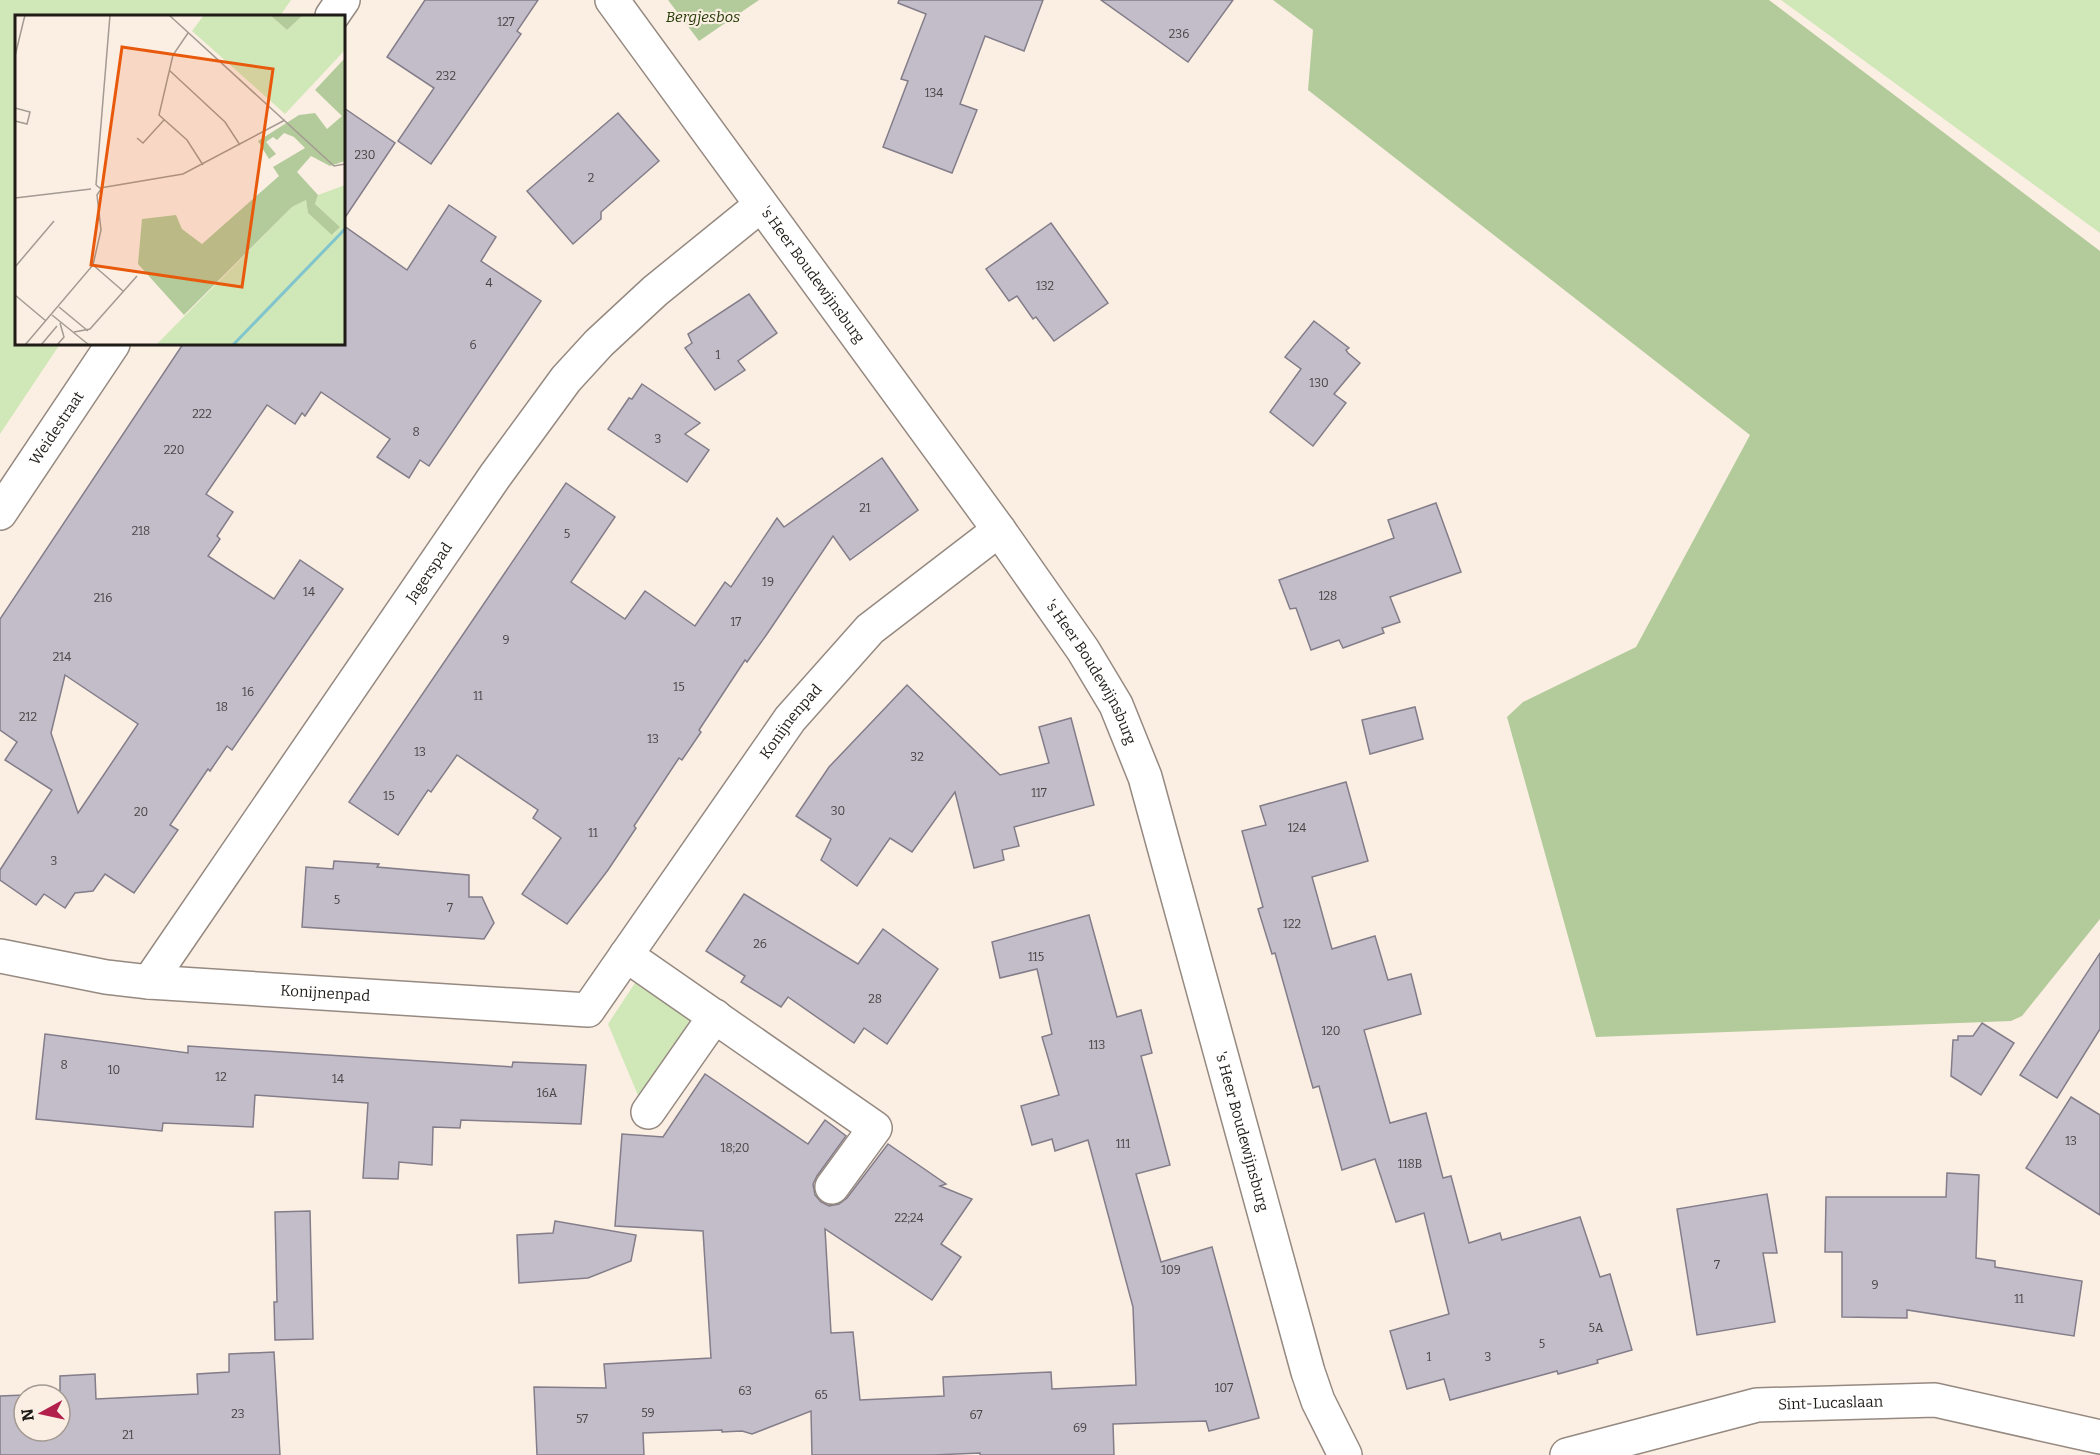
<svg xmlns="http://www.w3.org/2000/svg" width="2100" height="1455" viewBox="0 0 2100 1455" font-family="Bitter,serif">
	<rect width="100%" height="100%" fill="#fbefe4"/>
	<g fill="#d0e7b8">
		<polygon points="0,0 291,0 280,16 16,16 16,344 60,344 0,434"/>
		<polygon points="1781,0 2100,0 2100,233"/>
		<polygon points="635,983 690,1020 640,1100 608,1024"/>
	</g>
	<g fill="#b3cb9a">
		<polygon points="668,0 759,0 699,41"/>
		<polygon points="1273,0 1769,0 2100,251 2100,919 2022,1016 2011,1021 1596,1037 1507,717 1523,702 1636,647 1750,435 1308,90 1313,30"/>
	</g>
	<g fill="#c3bdca" stroke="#837d89" stroke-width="1.5" fill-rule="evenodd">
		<polygon points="425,0 538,0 517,31 521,34 431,164 398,141 434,88 387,57"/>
		<polygon points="899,0 1043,0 1024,51 985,36 960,104 977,110 952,173 883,147 908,81 901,79 926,14 898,3"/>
		<polygon points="1101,0 1233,0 1188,62"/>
		<polygon points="344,108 395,143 344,219"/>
		<polygon points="618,113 659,161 601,212 601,219 573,244 527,191"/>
		<path d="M449,205L496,237L481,261L541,301L429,466L420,460L409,478L377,457L390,439L321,392L305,416L302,413L295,424L267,405L206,494L233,512L217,536L220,539L208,556L274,599L300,560L343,589L232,750L227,746L210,771L208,769L170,825L178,830L134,893L105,874L93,891L75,893L65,908L44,894L36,905L0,880V870L52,790L5,760L17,742L0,730V619L183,344H344V226L407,270ZM65,675L138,724L78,813L51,733Z"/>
		<polygon points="1051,223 1108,303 1054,341 1036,317 1033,319 1017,296 1009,301 986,269"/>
		<polygon points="749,294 777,333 738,361 745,370 715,390 685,348 692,343 688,334"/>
		<polygon points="1314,321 1349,348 1346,350 1348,353 1360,363 1334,394 1346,403 1313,446 1270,412 1301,369 1285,357"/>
		<polygon points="642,384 700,423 685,434 709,450 687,482 608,429 629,398 632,399"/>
		<polygon points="882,458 918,510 850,560 833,536 767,634 747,662 745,660 699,730 701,732 682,760 679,758 634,826 636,828 608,870 567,924 522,894 561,838 533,818 538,810 457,755 431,792 428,790 398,835 349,802 566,483 615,517 571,582 625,619 645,591 695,626 725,582 731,587 777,518 784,527"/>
		<polygon points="1436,503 1461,572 1390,597 1400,622 1382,628 1384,633 1343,648 1339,640 1311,650 1296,608 1290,609 1279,580 1394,538 1388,520"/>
		<polygon points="907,685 1000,775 1049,763 1039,727 1071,718 1094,805 1014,827 1019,846 1002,850 1004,860 974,868 955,792 912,852 890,838 857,886 821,860 831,839 796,816 829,767"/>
		<polygon points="1415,707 1423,739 1370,754 1362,720"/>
		<polygon points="1346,782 1368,861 1312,877 1332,949 1375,936 1388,980 1411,974 1421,1014 1364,1030 1390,1123 1426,1113 1443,1178 1451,1176 1469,1243 1500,1233 1502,1240 1580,1217 1600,1277 1610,1274 1632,1350 1597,1360 1598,1363 1558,1374 1557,1371 1450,1400 1444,1379 1407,1389 1390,1331 1449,1314 1424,1213 1396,1222 1375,1159 1342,1170 1319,1086 1313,1088 1275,953 1272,954 1258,909 1263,907 1242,831 1266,825 1260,806"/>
		<polygon points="334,861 379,864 377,867 469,875 469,897 482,897 494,923 484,939 302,927 306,867 333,869"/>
		<polygon points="744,894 858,964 883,929 938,969 887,1044 864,1028 854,1043 788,997 781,1007 741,982 745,976 706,951"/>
		<polygon points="1089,915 1117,1017 1141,1010 1152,1053 1141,1056 1170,1165 1136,1174 1161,1262 1212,1247 1259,1418 1209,1431 1206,1421 1113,1424 1114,1455 980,1455 980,1453 933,1455 812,1455 811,1411 752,1434 742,1431 722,1432 722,1430 643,1433 644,1455 537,1455 534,1387 606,1388 604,1364 711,1358 703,1231 615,1226 622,1134 663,1137 705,1074 808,1144 825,1120 846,1136 817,1176 813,1184 815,1195 821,1202 829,1206 839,1204 847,1198 888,1144 946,1184 940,1186 972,1199 941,1244 961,1257 932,1300 825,1229 831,1333 853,1332 860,1400 944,1396 943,1377 1051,1372 1052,1389 1136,1385 1133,1307 1088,1140 1055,1151 1052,1139 1032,1145 1021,1106 1059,1095 1042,1037 1052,1034 1037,969 1000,978 992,942"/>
		<polygon points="2100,953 2100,1029 2057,1098 2020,1075"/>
		<polygon points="1982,1023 2014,1043 1981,1095 1951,1076 1953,1040 1958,1040 1958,1036 1973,1036"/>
		<polygon points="45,1034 188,1053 188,1046 512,1067 513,1062 586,1065 581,1124 461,1120 460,1128 433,1127 432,1165 399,1162 398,1179 363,1178 368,1103 255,1095 253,1127 163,1123 162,1131 36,1119"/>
		<polygon points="2071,1097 2100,1115 2100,1215 2026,1168"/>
		<polygon points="1947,1173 1979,1175 1976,1258 1995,1261 1995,1267 2082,1281 2074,1336 1907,1310 1907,1318 1842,1317 1842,1252 1825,1252 1826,1197 1946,1197"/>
		<polygon points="1767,1194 1777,1253 1763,1253 1775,1322 1697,1335 1677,1209"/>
		<polygon points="310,1211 313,1339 275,1340 274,1302 277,1302 275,1212"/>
		<polygon points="555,1221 636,1235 631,1261 588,1278 519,1283 517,1235 553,1233"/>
		<polygon points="274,1352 280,1455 0,1455 0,1396 24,1395 24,1431 60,1431 60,1395 28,1395 60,1394 60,1376 95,1374 96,1399 198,1394 197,1374 229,1372 229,1354"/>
	</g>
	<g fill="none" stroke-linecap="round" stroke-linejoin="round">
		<defs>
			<g id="street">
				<path id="s1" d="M612,0L999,530L1083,650L1116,705L1145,777L1308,1372L1318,1401L1345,1455"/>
				<polyline points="332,16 343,0"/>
				<path id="s2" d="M0,513L113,344"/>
				<polyline points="626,955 875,1128 832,1187"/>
				<path id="s3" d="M0,956L106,977L149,982L588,1010L790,719L870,629L999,530"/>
				<path id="s4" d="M149,982L495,476L566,379L599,343L655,291L761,205"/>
				<polyline points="648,1112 715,1016"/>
				<path id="s5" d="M1567,1455L1757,1405L1935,1400L2100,1437"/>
			</g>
		</defs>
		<use href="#street" stroke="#958980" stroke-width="36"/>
		<use href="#street" stroke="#fff" stroke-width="33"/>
	</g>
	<g text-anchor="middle" stroke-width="4.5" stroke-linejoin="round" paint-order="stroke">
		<g font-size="12" fill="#484444">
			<text x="506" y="26">127</text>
			<text x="1179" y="38">236</text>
			<text x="446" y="80">232</text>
			<text x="934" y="97">134</text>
			<text x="365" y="159">230</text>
			<text x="591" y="182">2</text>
			<text x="489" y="287">4</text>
			<text x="1045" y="290">132</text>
			<text x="473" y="349">6</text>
			<text x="718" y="359">1</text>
			<text x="1319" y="387">130</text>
			<text x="202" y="418">222</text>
			<text x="416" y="436">8</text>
			<text x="658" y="443">3</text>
			<text x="174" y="454">220</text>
			<text x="865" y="512">21</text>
			<text x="141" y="535">218</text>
			<text x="567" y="538">5</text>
			<text x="768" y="586">19</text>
			<text x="309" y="596">14</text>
			<text x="1328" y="600">128</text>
			<text x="103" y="602">216</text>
			<text x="736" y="626">17</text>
			<text x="506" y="644">9</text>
			<text x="62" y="661">214</text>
			<text x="679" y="691">15</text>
			<text x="248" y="696">16</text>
			<text x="478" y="700">11</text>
			<text x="222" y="711">18</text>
			<text x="28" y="721">212</text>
			<text x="653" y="743">13</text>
			<text x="420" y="756">13</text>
			<text x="917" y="761">32</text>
			<text x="1039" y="797">117</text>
			<text x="389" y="800">15</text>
			<text x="838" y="815">30</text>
			<text x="141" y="816">20</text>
			<text x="1297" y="832">124</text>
			<text x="593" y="837">11</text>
			<text x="54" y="865">3</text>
			<text x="337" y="904">5</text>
			<text x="450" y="912">7</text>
			<text x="1292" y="928">122</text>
			<text x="760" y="948">26</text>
			<text x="1036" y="961">115</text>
			<text x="875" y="1003">28</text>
			<text x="1331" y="1035">120</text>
			<text x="1097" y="1049">113</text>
			<text x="64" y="1069">8</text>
			<text x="114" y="1074">10</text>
			<text x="221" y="1081">12</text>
			<text x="338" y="1083">14</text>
			<text x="547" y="1097">16A</text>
			<text x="2071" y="1145">13</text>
			<text x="1123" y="1148">111</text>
			<text x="735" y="1152">18;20</text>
			<text x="1410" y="1168">118B</text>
			<text x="909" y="1222">22;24</text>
			<text x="1717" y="1269">7</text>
			<text x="1171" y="1274">109</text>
			<text x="1875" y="1289">9</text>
			<text x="2019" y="1303">11</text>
			<text x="1596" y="1332">5A</text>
			<text x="1542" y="1348">5</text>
			<text x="1429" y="1361">1</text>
			<text x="1488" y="1361">3</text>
			<text x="1224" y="1392">107</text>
			<text x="745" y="1395">63</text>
			<text x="821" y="1399">65</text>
			<text x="648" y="1417">59</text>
			<text x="238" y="1418">23</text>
			<text x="976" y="1419">67</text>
			<text x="582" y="1423">57</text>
			<text x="1080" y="1432">69</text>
			<text x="128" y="1439">21</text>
		</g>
		<g font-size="15" font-style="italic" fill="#263b05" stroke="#fbefe4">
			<text x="703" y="22">Bergjesbos</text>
		</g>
		<g font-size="15" fill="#1f1b17" stroke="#fbefe4">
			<text dy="5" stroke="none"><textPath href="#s1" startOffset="340">'s Heer Boudewijnsburg</textPath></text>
			<text dy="5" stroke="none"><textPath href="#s2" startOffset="102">Weidestraat</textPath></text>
			<text dy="5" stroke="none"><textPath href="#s4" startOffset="496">Jagerspad</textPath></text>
			<text dy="5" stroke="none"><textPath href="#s1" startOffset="826">'s Heer Boudewijnsburg</textPath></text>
			<text dy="5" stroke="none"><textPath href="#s3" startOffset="944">Konijnenpad</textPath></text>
			<text dy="5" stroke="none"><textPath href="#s3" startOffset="328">Konijnenpad</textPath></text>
			<text dy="5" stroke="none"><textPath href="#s1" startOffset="1312">'s Heer Boudewijnsburg</textPath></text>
			<text dy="5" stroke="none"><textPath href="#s5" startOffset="270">Sint-Lucaslaan</textPath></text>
		</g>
	</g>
	<g transform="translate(15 15)">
		<rect width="330" height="330" fill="#fbefe4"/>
		<path d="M189,0H255L272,15L288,0H330V35L270,99L177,16ZM330,170V330H141L277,192L291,185L293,198L318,220L325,212L300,189L303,180Z" fill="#d0e7b8"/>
		<path d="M255,0H288L272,15ZM330,43V146L315,151L296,141L282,157L303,180L300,189L325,212L317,220L293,198L291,185L277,192L169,300L123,249L127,204L161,200L167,214L187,229L264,161L258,152L290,133L279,122L269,118L262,125L258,122L251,127L261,139L254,144L243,126L284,100L300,98L312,114L327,101L300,75Z" fill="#b3cb9a"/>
		<path fill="none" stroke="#80c5ce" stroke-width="3" d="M218,330L330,214"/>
		<path fill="none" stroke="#a39a92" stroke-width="1.5" d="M154,0L319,151L330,149M173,18L158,40L144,100L172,125L188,150M0,41L10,0M154,55L210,107L225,130M0,93L15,97L12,109L0,106M122,123L128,128L149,105M81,170L95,0M85,173L168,159L270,105M0,183L76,174M78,250L108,276M0,252L39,206M0,280L31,306M44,292L73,316M37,300L74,330M59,317L75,314L122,261M10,330L78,250L86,215L82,180L86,174L81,170M26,330L42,311M42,330L49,322L45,308"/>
		<path fill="#e8590c" fill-opacity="0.15" stroke="#e8590c" stroke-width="3" d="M107,32L258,54L227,272L76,250Z"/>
		<rect width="330" height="330" fill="none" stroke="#1f1b17" stroke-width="3"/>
	</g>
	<g transform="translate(42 1413) rotate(262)"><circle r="28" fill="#fbefe4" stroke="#a39a92" stroke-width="1.5"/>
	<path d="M0-4.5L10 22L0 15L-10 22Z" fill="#b11f4a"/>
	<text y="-9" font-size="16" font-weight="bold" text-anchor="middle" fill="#1f1b17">N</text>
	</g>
</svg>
